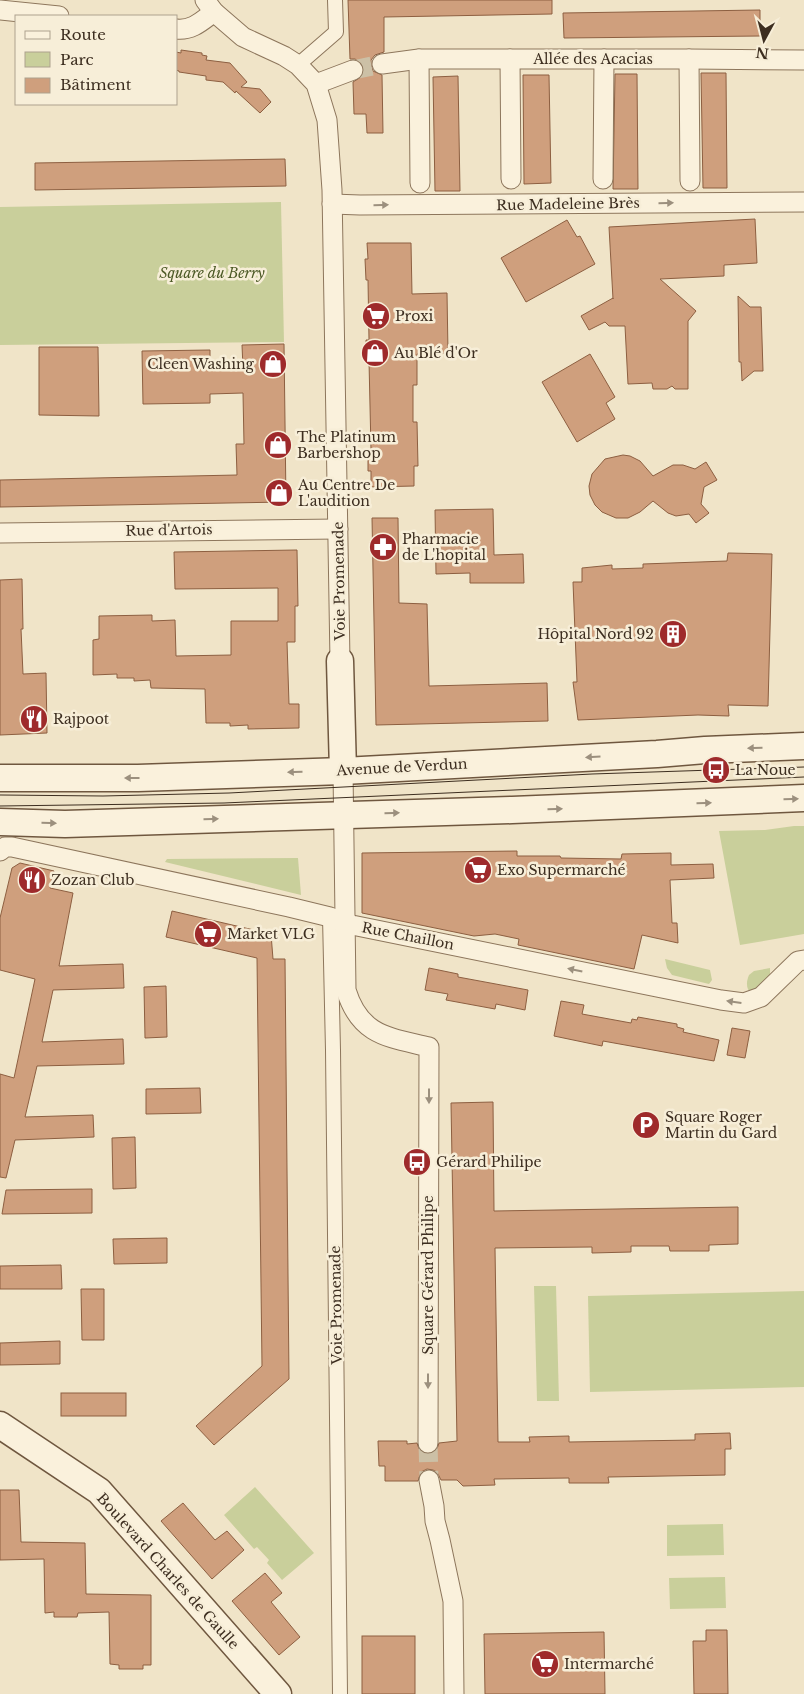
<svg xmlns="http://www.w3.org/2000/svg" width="804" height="1694" viewBox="0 0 804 1694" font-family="'Libre Baskerville',serif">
	<rect width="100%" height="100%" fill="#f0e4c8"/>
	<g fill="#c9cf9b">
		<polygon points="281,202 284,342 0,345 0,207"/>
		<polygon points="794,826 804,826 804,934 740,945 719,831 765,830"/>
		<polygon points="298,858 301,895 165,862 167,859"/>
		<polygon points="665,959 710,970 712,980 709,984 672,975 667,968"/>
		<path d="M770,968V982L751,994C746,988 746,982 749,975L754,971Z"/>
		<polygon points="534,1286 556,1286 559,1401 537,1401"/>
		<polygon points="804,1291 804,1387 590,1392 588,1296"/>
		<polygon points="255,1487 314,1553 282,1580 267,1563 269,1560 257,1547 254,1549 224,1515"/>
		<polygon points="723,1524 724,1555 667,1556 667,1525"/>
		<polygon points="725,1577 726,1608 670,1609 669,1578"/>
	</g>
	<g fill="#cf9f7d" stroke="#8d5f41">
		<polygon points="348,0 552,0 552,14 384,17 384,52 375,55 371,60 371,65 373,71 382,75 383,133 367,133 366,114 354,114 353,82 361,77 364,71 364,66 360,62 355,59 350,59"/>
		<polygon points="760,10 760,36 564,38 563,13"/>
		<polygon points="181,50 202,53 202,55 207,56 206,60 230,63 247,82 241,87 260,89 271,102 260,113 236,91 235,93 223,82 206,80 206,76 179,72 179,71 176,70 176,52 181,53"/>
		<polygon points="701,73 726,73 727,188 703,188"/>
		<polygon points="615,74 637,74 638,189 613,189"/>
		<polygon points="523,75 549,75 551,183 524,184"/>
		<polygon points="458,76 460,191 435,191 433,77"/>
		<polygon points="285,159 286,186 35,190 35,163"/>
		<polygon points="755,219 757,263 724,265 724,276 660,279 696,311 688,321 688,389 675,389 672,386 667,389 653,389 652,383 628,384 625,326 609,326 605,322 589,330 581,316 613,298 613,299 609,227"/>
		<polygon points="567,220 577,237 580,236 595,264 526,302 501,258"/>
		<polygon points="367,243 411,243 412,294 447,293 448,353 417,354 417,385 413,385 413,422 417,422 418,466 414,466 414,486 371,487 371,471 368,471 368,450 371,450 369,361 367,361 366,340 369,340 368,280 366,280 365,259 368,259"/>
		<polygon points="738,296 750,307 761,307 763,371 754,371 742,381 741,362 739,362"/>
		<polygon points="284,344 286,502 0,507 0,480 237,475 236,444 244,444 243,393 210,394 210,403 143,404 142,351 210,350 210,369 243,368 242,345"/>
		<polygon points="39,347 98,347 99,416 39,415"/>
		<polygon points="590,354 615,397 606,403 615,419 577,442 542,382"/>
		<polygon points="623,455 630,456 640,461 653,476 673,465 683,465 695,469 706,462 717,480 704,487 701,504 709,513 696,523 689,514 676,516 668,513 653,501 640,512 628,518 616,518 602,512 595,505 590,495 589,486 592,474 605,459"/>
		<polygon points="493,509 494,555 523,554 524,583 470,583 470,573 436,574 435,510"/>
		<polygon points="372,518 398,518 399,603 427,604 429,686 547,683 548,721 376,725"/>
		<polygon points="297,550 298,606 295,606 295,642 287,642 289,704 299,704 299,728 248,729 248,725 230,726 230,723 206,723 205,689 151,688 150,680 134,681 134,678 117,678 117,674 93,675 93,640 99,639 99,616 152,615 152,621 175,620 176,656 231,655 231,621 278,621 278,588 175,589 174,552"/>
		<polygon points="728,553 772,554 768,706 728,705 729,716 698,715 578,720 573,682 577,682 573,582 582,582 582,568 612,565 612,569 643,568 643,564 727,561"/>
		<polygon points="22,579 23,629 21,629 23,674 46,673 47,733 0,735 0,580"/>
		<polygon points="517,851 517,856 560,856 561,858 621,859 622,854 671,853 671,865 713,864 714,878 670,880 672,923 677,923 678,943 642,935 634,969 518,945 519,939 495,934 474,936 362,913 362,853"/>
		<polygon points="20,863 54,871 50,888 73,893 59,966 123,964 124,988 53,990 42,1042 123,1039 124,1064 37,1066 25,1117 93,1115 94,1137 15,1140 6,1178 0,1177 0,1074 14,1078 35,979 0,970 0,918 12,868"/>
		<polygon points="172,911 271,934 273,959 285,959 289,1379 214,1445 196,1426 262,1366 257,958 166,937"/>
		<polygon points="429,968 458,974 458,977 528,990 525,1010 496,1004 495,1009 446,1000 448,994 425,990"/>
		<polygon points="166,986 167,1037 145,1038 144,987"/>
		<polygon points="561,1001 584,1005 582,1014 631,1023 632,1019 637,1020 638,1017 677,1024 677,1027 684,1029 683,1032 719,1040 714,1061 603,1041 602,1046 554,1036"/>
		<polygon points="732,1028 750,1031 745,1058 727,1055"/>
		<polygon points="200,1088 201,1113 146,1114 146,1089"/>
		<polygon points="493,1102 494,1211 738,1207 738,1244 709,1245 709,1251 670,1251 669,1246 631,1246 631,1252 592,1253 592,1247 495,1248 498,1442 530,1442 529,1437 569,1436 569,1442 695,1440 695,1434 730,1433 731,1449 725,1449 725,1475 608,1477 609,1483 569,1483 569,1478 494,1479 495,1485 463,1486 457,1480 441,1480 437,1472 433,1470 427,1469 421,1472 418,1481 385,1481 385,1466 379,1466 378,1441 407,1441 407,1444 417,1443 419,1449 422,1452 428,1454 434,1452 437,1449 439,1443 457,1441 451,1103"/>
		<polygon points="135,1137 136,1188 113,1189 112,1138"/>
		<polygon points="92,1189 92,1213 2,1214 6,1190"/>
		<polygon points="167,1238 167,1263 114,1264 113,1239"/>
		<polygon points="61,1265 62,1289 0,1289 0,1266"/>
		<polygon points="81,1289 104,1289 104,1340 82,1340"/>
		<polygon points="60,1341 60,1364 0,1365 0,1343"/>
		<rect x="61" y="1393" width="65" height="23"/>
		<polygon points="0,1490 19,1490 21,1542 85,1543 86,1594 151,1595 151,1665 143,1665 143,1669 119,1669 119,1665 110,1664 109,1612 78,1613 77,1617 54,1617 54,1612 45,1613 44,1559 0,1560"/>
		<polygon points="183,1503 215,1540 227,1531 244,1550 212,1579 161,1521"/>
		<polygon points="265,1573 282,1593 271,1602 300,1637 279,1655 232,1601"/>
		<polygon points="706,1630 727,1630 728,1694 694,1694 693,1641 706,1641"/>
		<polygon points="604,1632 605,1694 485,1694 484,1634"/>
		<rect x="362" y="1636" width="53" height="58"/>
	</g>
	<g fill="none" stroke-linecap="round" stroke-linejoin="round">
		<g stroke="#ccc0a6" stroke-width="19" stroke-dasharray="19 9" stroke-linecap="butt">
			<polyline points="353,70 382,64"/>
			<polyline points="428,1443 429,1480"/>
		</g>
		<defs>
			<g id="pedestrian">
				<polyline points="298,65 336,32 335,0"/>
				<polyline points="330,917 333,1050 340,1694"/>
			</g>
			<g id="minor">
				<polyline points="205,0 214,12 243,37 284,56 298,65 316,84 327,120 332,190 340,661"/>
				<polyline points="0,10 59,16"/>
				<path d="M176,29C192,31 202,21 214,12"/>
				<polyline points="419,59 420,183"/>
				<polyline points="510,59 511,179"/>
				<polyline points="689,59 690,181"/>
				<polyline points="382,64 419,59 689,59 804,60"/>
				<polyline points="316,84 353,70"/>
				<polyline points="603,179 604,59"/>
				<polyline points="332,204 360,205 804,202"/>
				<polyline points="0,533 338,529"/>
				<path d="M343,771L346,990C360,1036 388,1037 429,1047L428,1443"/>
				<polyline points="0,851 5,847 12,847 289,907 330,917 352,925 721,1000 744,1003 761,997 798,961 804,960"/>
				<polyline points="429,1480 434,1506 435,1521 440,1540 453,1601 454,1694"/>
			</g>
			<g id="secondary">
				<polyline points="340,661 343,771"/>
				<polyline points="0,778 138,778 343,771 657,754 705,750 804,746"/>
				<polyline points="0,822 65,824 512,810 804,798"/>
				<polyline points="0,1425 99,1491 278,1694"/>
			</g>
		</defs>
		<use href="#pedestrian" stroke="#8d765c" stroke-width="16"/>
		<use href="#minor" stroke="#8d765c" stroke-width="21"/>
		<use href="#secondary" stroke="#6f573f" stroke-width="29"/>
		<use href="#pedestrian" stroke="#faf1dc" stroke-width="14"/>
		<use href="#minor" stroke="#faf1dc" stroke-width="19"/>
		<use href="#secondary" stroke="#faf1dc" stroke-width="26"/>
		<g stroke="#3d2e20" stroke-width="1">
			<polyline points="0,795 103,796 229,793 592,774 804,767"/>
			<polyline points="0,806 224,803 804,777"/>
		</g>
	</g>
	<defs><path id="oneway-solid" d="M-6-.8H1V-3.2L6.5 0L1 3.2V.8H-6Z" transform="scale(1.25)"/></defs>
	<g fill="#9c907e">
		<use href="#oneway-solid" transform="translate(666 203) rotate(-1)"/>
		<use href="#oneway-solid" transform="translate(381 205) rotate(-1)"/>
		<use href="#oneway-solid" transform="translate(755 748) rotate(178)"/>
		<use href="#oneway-solid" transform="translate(593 757) rotate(177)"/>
		<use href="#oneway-solid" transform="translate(295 772) rotate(178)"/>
		<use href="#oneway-solid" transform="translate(132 778) rotate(180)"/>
		<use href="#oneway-solid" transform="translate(791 799) rotate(-2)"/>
		<use href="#oneway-solid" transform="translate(704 803) rotate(-2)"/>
		<use href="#oneway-solid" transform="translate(555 809) rotate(-2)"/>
		<use href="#oneway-solid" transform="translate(392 813) rotate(-1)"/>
		<use href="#oneway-solid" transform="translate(211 819) rotate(-2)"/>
		<use href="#oneway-solid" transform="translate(49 823) rotate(1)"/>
		<use href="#oneway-solid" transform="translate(575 970) rotate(-168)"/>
		<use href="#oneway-solid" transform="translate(734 1002) rotate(-172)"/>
		<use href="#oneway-solid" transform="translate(429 1096) rotate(90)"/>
		<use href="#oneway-solid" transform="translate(428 1381) rotate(90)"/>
	</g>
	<defs>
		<symbol id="supermarket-disc" viewBox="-11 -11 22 22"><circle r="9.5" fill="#9e2a2b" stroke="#f7eed8"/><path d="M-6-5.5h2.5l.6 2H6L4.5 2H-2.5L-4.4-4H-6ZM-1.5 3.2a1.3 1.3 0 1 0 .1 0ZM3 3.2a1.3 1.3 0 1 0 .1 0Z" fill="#fff"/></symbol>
		<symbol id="shop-disc" viewBox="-11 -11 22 22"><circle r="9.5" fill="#9e2a2b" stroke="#f7eed8"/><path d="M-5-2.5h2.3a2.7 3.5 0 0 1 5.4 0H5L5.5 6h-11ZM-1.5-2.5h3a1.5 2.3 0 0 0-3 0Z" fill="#fff"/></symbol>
		<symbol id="pharmacy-disc" viewBox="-11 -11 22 22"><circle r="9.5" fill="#9e2a2b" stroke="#f7eed8"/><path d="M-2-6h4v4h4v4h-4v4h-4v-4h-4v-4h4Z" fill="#fff"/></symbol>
		<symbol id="building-disc" viewBox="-11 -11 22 22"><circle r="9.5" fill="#9e2a2b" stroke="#f7eed8"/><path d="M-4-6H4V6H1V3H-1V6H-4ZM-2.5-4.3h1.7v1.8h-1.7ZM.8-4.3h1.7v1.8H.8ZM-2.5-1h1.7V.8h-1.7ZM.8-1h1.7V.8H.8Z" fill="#fff"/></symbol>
		<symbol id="restaurant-disc" viewBox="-11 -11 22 22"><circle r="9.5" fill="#9e2a2b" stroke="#f7eed8"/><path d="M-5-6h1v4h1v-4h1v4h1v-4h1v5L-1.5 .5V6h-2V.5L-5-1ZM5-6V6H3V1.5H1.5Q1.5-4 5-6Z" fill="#fff"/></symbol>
		<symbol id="bus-disc" viewBox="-11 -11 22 22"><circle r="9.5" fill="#9e2a2b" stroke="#f7eed8"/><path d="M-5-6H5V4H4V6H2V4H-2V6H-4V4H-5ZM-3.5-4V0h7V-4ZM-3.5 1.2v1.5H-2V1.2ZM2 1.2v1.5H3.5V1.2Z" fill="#fff"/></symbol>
		<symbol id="parking-disc" viewBox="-11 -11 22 22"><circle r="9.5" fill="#9e2a2b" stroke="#f7eed8"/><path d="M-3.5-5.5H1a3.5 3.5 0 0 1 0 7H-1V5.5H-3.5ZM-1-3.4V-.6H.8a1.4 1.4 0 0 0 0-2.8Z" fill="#fff"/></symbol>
	</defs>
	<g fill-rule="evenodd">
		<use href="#supermarket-disc" x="360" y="300" width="32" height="32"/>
		<use href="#shop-disc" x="359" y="337" width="32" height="32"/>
		<use href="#shop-disc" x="257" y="348" width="32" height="32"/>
		<use href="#shop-disc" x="262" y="429" width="32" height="32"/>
		<use href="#shop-disc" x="263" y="477" width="32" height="32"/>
		<use href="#pharmacy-disc" x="367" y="531" width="32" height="32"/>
		<use href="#building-disc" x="657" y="618" width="32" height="32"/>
		<use href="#restaurant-disc" x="18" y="703" width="32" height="32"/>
		<use href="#bus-disc" x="700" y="754" width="32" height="32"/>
		<use href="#supermarket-disc" x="462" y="854" width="32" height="32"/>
		<use href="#restaurant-disc" x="16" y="864" width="32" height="32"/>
		<use href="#supermarket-disc" x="192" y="918" width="32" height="32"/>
		<use href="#parking-disc" x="630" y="1109" width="32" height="32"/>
		<use href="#bus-disc" x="401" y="1146" width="32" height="32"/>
		<use href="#supermarket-disc" x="529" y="1648" width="32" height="32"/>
	</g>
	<g text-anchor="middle" stroke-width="5" stroke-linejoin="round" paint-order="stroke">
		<g font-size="14" fill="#3d2e20" stroke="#f7eed8">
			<text x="593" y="64">Allée des Acacias</text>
			<text transform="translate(568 204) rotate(-1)" y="5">Rue Madeleine Brès</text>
			<text transform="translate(169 530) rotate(-1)" y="5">Rue d'Artois</text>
			<text transform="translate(339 581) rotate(-91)" y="5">Voie Promenade</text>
			<text transform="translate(402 767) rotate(-3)" y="5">Avenue de Verdun</text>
			<text transform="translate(408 936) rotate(11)" y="5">Rue Chaillon</text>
			<text transform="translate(428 1275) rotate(-90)" y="5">Square Gérard Philipe</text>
			<text transform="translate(336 1305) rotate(-91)" y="5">Voie Promenade</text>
			<text transform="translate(168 1571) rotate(48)" y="5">Boulevard Charles de Gaulle</text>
		</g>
		<g font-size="14" font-style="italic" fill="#4d5a26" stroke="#f7eed8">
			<text x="212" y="278">Square du Berry</text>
		</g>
		<g font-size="14" fill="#3d2e20" stroke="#f7eed8" text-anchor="start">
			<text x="395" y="321">Proxi</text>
			<text x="394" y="358">Au Blé d'Or</text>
			<text x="254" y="369" text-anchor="end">Cleen Washing</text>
			<text x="297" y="442">The Platinum<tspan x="297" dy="16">Barbershop</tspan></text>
			<text x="298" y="490">Au Centre De<tspan x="298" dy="16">L'audition</tspan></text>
			<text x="402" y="544">Pharmacie<tspan x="402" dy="16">de L'hopital</tspan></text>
			<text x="654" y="639" text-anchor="end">Hôpital Nord 92</text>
			<text x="53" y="724">Rajpoot</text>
			<text x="735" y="775">La Noue</text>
			<text x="497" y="875">Exo Supermarché</text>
			<text x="51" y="885">Zozan Club</text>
			<text x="227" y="939">Market VLG</text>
			<text x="665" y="1122">Square Roger<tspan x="665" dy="16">Martin du Gard</tspan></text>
			<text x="436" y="1167">Gérard Philipe</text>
			<text x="564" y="1669">Intermarché</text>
		</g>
	</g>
	<rect x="15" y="15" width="162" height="90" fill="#f7eed8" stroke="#ada18e"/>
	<rect x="25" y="31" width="25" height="8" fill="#faf1dc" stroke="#ada18e"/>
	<text x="60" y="40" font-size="15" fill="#3d2e20">Route</text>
	<rect x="25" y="52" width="25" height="15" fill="#c9cf9b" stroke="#ada18e"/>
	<text x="60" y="65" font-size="15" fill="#3d2e20">Parc</text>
	<rect x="25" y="78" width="25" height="15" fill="#cf9f7d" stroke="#ada18e"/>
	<text x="60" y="90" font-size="15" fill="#3d2e20">Bâtiment</text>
	<g transform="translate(764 40) rotate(187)" stroke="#f7eed8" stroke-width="4" paint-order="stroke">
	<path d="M0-4L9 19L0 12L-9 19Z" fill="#3d2e20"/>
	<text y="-8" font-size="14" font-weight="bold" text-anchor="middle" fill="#3d2e20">N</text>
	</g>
</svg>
